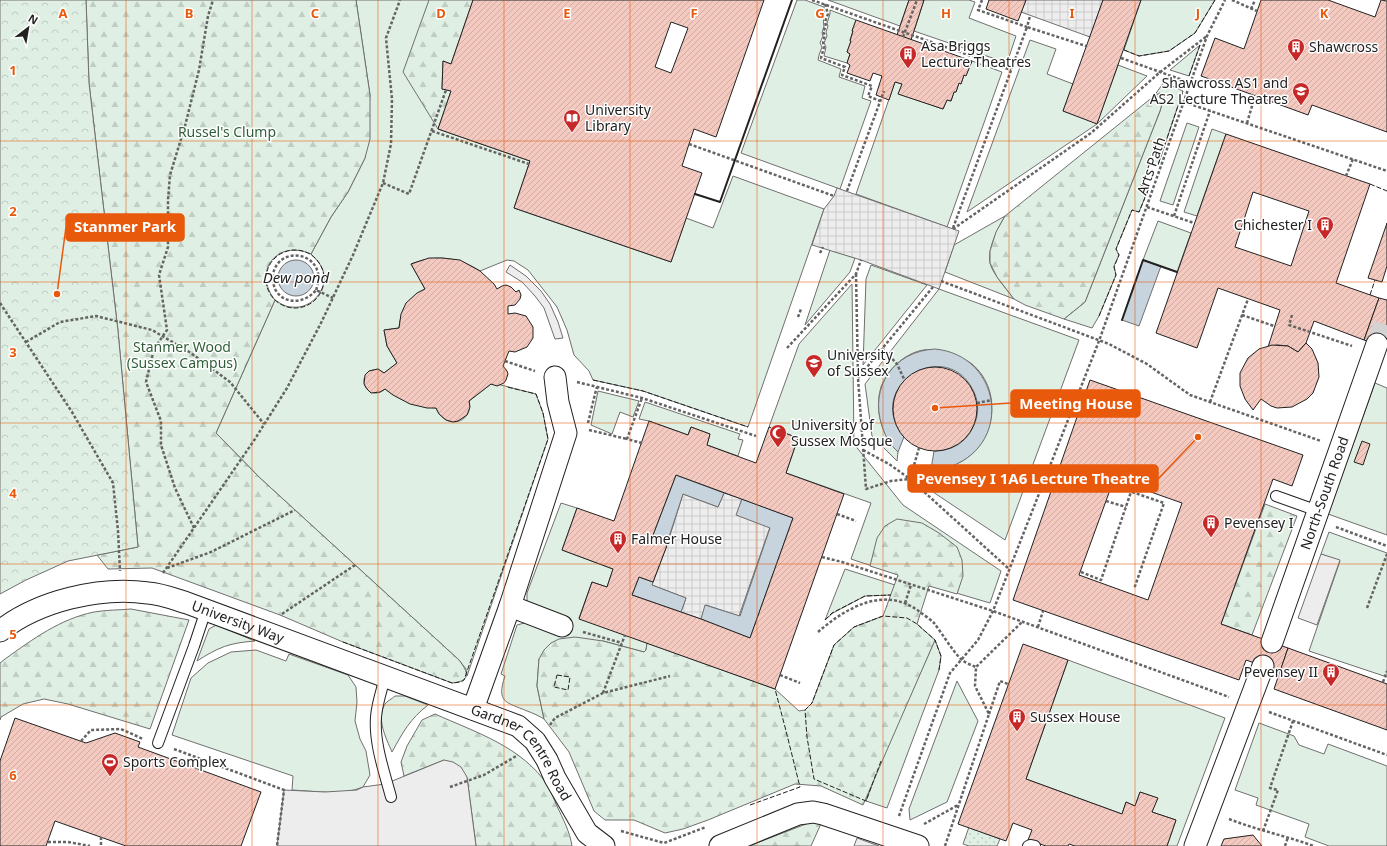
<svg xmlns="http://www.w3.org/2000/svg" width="1387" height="846" viewBox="0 0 1387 846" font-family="'Noto Sans',sans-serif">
	<defs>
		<pattern id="forest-firs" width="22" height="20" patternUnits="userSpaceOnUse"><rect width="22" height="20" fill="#e0efe3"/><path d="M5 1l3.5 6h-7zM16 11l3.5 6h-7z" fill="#c0cdc2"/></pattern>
		<pattern id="park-crowns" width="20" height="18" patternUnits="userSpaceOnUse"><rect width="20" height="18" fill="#e0efe3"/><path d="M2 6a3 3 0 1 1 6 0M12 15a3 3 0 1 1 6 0" fill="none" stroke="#c0cdc2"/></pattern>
		<pattern id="garden-dots" width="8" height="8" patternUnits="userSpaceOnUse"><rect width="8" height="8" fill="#e0efe3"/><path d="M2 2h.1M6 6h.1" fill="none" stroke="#c0cdc2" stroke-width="1.8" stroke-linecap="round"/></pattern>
		<pattern id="plaza-grid" width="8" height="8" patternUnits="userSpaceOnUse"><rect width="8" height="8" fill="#ededed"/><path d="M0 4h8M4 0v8" fill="none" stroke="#cbcbcb"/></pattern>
		<pattern id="building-hatch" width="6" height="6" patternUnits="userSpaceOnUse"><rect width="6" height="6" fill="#f3c9c0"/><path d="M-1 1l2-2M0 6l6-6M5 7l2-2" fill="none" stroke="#d0aca5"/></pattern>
	</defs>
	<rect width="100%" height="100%" fill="#fff"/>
	<g fill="#e0efe3" stroke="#6f6f6f">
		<path d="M356,0H473L443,61L442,89L451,91L438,129L530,161L514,208L671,262L686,218L713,228L733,176L824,209L748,427L643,391L593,380L589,371L574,355L567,330L557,307L528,270L514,261L507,260L480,271C459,257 435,254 411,264L425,289C409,296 400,311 399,328L384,330L387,346L397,363L384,373L378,369L369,371L364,379C363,391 375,398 385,389C401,401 416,407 436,408C445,431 474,423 469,401L491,384L501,385L536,394L543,413L548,439L467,676L466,669L459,660L260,478L216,433L275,300C280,303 285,307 292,307C313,310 332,285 321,266C318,261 314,257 311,254L331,217L348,192L365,158L370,95Z"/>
		<path d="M797,0H805L824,7C826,16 822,20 824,26L822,33L823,36L820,43L822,47L819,55L818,60L841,69L839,77L865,86L862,98L871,101L840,189L741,153Z"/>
		<polygon points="828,0 909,0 900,26"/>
		<polygon points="924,0 969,0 975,2 969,18 1016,36 1007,63 914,31"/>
		<polygon points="1141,0 1215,0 1195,33 1169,51 1139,56 1124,50"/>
		<polygon points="830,10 856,20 852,31 853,31 850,40 851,41 847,52 850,54 847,63 824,56 826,47 824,43 827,36 826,32 828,26 827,23 830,14"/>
		<polygon points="1030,40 1056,49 1047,74 1073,84 1063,111 1097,123 1118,65 1147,76 1097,124 967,212"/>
		<polygon points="1200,45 1189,76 1170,70"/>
		<polygon points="972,61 1002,72 947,227 856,194 895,82 902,84 899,94 943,109 947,100 951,101 954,92 956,92 959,83 961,84 964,75 966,75"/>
		<polygon points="1164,82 1183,91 1158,165 1150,163 1141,185 1149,188 1139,212 1132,210 1116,249 1119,255 1114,266 1116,275 1099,316 1092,328 1064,319 1085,302 1160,111 1164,97 1160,93 1154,96"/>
		<polygon points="1187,123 1199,127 1173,205 1160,201"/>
		<polygon points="1212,129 1226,134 1197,216 1184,212"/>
		<path d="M1005,216C998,228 987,249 990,263C992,273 1008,291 1014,299L945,272L954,245Z"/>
		<polygon points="1158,221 1191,233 1177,272 1143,260"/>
		<polygon points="830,250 855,258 850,272 805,325"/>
		<polygon points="871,265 927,285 863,365 866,279"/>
		<polygon points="852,284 854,444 903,505 1001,571 990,603 929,585 851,559 871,503 786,473 798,438 769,427 799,344"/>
		<path d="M939,289L1079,340L1005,540L927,488L931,469C944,467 957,466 968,457C997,435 1001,388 972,364C968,360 960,359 955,357C949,355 942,351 935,350C912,346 888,367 881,387C874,411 882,435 898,452L897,461L872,436L865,384Z"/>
		<polygon points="1375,383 1387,388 1387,535 1328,514"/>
		<polygon points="598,391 639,401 633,417 620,412 612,434 591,425"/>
		<polygon points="645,402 740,434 738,439 743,440 738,456 707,445 710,434 691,427 688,435 649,421 639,419"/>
		<path d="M561,503L577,508L562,550L613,569L607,587L592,582L579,618L647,643L646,650L644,652L603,641L539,659L537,686L544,719C539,716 533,713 527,711C506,702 496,703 505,676L501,674L517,625L528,622L529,606L527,601V593Z"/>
		<polygon points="1329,532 1387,553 1387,677 1309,651 1340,561 1321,554"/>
		<polygon points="845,569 895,585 891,595 865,596 833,613 825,620"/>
		<path d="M216,625L255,641C229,643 219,647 197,661L209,629Z"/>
		<polygon points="935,640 941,656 939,670 887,808 866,801 881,761"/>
		<path d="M256,650L286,661L289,654L348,675L356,687L357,702L355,721L360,739L366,751L370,775L363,787C342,796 315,791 292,790L293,776L172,735L191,678L208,663L231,652Z"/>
		<polygon points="1068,660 1225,718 1177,846 1167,846 1176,820 1152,812 1157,798 1140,792 1135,806 1126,802 1122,814 1026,779"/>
		<polygon points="957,681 978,721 947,802 910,820 909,809"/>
		<path d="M395,696H405L428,705C410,719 403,732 392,752C386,738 376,719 385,704C387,701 392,699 395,696Z"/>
		<polygon points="1259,723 1294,736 1299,745 1324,754 1328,744 1387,766 1387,846 1329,846 1305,837 1309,824 1256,805 1258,798 1235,790"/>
	</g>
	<g fill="url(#forest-firs)" stroke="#6f6f6f">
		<path d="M86,0H356L370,95V139L365,158L348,192L331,217L311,254C277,239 252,271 275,300L216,433L260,478L459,660C469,673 471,681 452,683L343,642L280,615L152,568L108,569L97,555L138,547L118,331L89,83Z"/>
		<polygon points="429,0 473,0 451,64 443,61 442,89 451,91 438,129 403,72"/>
		<polygon points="1160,93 1164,97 1160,111 1085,302 1064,319 1025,305 1014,299 997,277 990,263 990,251 996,232 1005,216 1154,96"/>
		<polygon points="1265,504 1297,516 1252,635 1221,624"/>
		<polygon points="897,519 922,523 939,533 957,547 962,560 963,576 957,594 929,586 917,624 935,640 863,805 821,786 795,784 708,820 683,829 665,833 634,820 605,820 594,811 569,752 544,719 537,686 539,659 544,650 551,643 559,639 575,637 603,641 644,652 646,650 647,643 775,689 799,711 805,710 812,703 834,645 854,627 883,616 898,575 870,566 877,538 885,526"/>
		<path d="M131,609L189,620L150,729L68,704L44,699L23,704L1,717L0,720V663L5,659C33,639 60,619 94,612C106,610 119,610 131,609Z"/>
		<path d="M435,714C475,732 523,747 548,786C551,792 554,799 557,806C563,819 570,832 572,846H476L467,777L444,760L404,776L401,762L407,746L422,720Z"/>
		<polygon points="824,817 811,846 749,846"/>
	</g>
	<polygon fill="url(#park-crowns)" stroke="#6f6f6f" points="0,0 86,0 89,83 118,331 138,547 68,561 26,580 0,594"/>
	<polygon fill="url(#garden-dots)" stroke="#6f6f6f" points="969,827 1000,839 997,846 969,846 963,844"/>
	<g fill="#ededed" stroke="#6f6f6f">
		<polygon points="510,265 526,276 541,291 550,304 558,322 563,338 555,339 544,308 535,296 522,282 506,272"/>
		<polygon points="1321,554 1340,560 1317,625 1298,618"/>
		<polygon points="444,760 453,762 461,767 467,777 476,846 277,846 284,790 325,792 357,790 363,787 385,784"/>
		<polygon points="857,838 879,846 854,846"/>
	</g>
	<g fill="url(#plaza-grid)" stroke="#6f6f6f">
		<polygon points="1026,0 1103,0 1090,37 1021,12"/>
		<polygon points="837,188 959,231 939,289 861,260 812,245 824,209 834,196"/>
		<polygon points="724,493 742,499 737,515 770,527 739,616 706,605 701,619 681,612 686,598 652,585 666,548 683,494 718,507"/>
	</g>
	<g fill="#c7d3dd" stroke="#6f6f6f">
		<polygon points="1143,260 1161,266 1139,326 1122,320"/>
		<circle cx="296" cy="278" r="18"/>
		<path d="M935,349C1000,355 1014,442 952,466C945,468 938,468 931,469L934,451C951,451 966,443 973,427C979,416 979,403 974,392C947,334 862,386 904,437L898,452C895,449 892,446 890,443C886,438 884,431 882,426C869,387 894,351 935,349Z"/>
		<polygon points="676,475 724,493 718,507 683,494 668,540 653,535"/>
		<polygon points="742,499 793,518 750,638 701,619 705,605 740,616 770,528 736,515"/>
		<polygon points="639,577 653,582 652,585 686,598 681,612 632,595"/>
	</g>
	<g fill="url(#building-hatch)" stroke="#222" fill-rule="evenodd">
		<path d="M473,0H764L716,137L694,129L689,144L682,166L702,173L671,262L514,208L530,161L438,129L451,91L442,89L443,61L451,64ZM671,22L688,28L671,73L655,67Z"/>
		<polygon points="909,0 924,0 911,40 897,35"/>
		<polygon points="989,0 1026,0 1018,21 986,9"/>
		<polygon points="1103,0 1141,0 1097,124 1063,111"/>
		<polygon points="1261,0 1328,0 1375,17 1381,0 1387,1 1387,132 1312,105 1308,115 1201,76 1215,38 1244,49"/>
		<polygon points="856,20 972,61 966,76 964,75 961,84 959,83 956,92 954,92 951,101 947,100 943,109 898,94 902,84 895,82 889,100 876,95 882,76 873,73 870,81 847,73 850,65 847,63 850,54 847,52 851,41 850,41 853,31 852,31"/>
		<path d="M1226,134L1370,184L1336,283L1379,298L1364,340L1314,321L1306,343L1298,352L1288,346L1277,345L1268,347L1280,310L1218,288L1197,348L1156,333ZM1253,192L1309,211L1291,266L1235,247Z"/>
		<polygon points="1387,223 1387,266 1382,282 1368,278"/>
		<polygon points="429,258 442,258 460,260 480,271 494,284 497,289 502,286 506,285 511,287 516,292 519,290 521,295 520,299 515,305 508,306 508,314 515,313 526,316 533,327 533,338 527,347 515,352 509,351 503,366 507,371 508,374 506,380 504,383 497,386 491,384 469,401 470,407 467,415 458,421 453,422 446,420 439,414 436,408 427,408 410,404 393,395 385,389 380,392 371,393 367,389 364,384 365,375 369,371 378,369 384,373 397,363 387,346 384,330 399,328 401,314 406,303 417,293 425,289 411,264"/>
		<polygon points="1379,298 1387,300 1387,348 1364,340"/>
		<polygon points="1306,343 1312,349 1318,363 1319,377 1313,393 1307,399 1292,407 1277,408 1271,406 1261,399 1253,410 1245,399 1240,386 1240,373 1248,358 1259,349 1272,345 1288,346 1298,352"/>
		<circle cx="935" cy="409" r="42"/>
		<path d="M1090,380L1303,455L1292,486L1273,479L1221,624L1288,648L1280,672L1246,660L1239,680L1013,600ZM1114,479L1182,503L1148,600L1079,575Z"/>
		<path d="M649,421L688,435L691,427L710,434L707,445L756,463L769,427L798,438L786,473L844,494L775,689L579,619L592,582L607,587L613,569L562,550L577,508L614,521ZM676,475L793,518L750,638L701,619L632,595L639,577L653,582L666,548L668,540L653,535Z"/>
		<polygon points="1362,441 1370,444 1363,465 1354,462"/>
		<polygon points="1023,644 1068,660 1026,779 1122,814 1126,802 1135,806 1140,792 1158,798 1152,812 1176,820 1167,846 1075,846 1069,844 1068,846 1046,846 1028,840 1032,830 1013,823 1006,841 958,824"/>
		<polygon points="1288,648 1387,684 1387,730 1274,689"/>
		<polygon points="15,718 86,743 115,733 140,742 138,747 261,792 241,846 126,846 55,821 46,846 0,846 0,761"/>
		<polygon points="1253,835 1262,846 1221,846 1224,839"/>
	</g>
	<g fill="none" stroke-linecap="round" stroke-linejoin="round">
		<polyline stroke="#d3d3d3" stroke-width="21" stroke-dasharray="21 10" stroke-linecap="butt" points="1377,344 1387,316"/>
		<defs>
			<g id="lane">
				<polyline points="1276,496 1318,511"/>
				<path d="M385,677C382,690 377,703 376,717C374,743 384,771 391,797"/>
				<polyline points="158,743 194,646 206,610"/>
				<polyline points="1028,846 1030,845 1035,846"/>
			</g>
			<g id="street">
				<polyline points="510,606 562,626"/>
				<path id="s1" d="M0,631C38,601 100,586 148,593C162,594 174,599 187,603L518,726L535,741L547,760L555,778L587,833L604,846"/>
				<path id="s2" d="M1272,642L1377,344"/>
				<polyline points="473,709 510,606 566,433 558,402 555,377"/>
				<polyline points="720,846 798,814 813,812 823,814 918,846"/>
				<polyline points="1195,846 1263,666"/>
			</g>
		</defs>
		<use href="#lane" stroke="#222" stroke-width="12"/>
		<use href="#street" stroke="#222" stroke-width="23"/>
		<g stroke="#646464" stroke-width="2.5" stroke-dasharray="3 2" stroke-linecap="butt">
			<polyline points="812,0 1011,70"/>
			<polyline points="982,0 978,10 1027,27 1030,16"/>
			<polyline points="1232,0 1257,11"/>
			<polyline points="825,4 828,14 825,22 826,26 823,32 825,35 823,42 824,47 821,58 845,67 842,75 872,86 868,96 880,101"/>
			<polyline points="1251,9 1255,0"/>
			<polyline points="903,37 917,0"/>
			<polyline points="1121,58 1191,83"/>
			<polyline points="1184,102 1387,171"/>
			<polyline points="1247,123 1255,96"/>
			<polyline points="432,131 529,164"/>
			<polyline points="689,144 834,196"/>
			<polyline points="1346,176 1353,159"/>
			<polyline points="383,183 409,194 446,90"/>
			<polyline points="847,191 884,91"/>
			<polyline points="1147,207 1194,223"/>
			<polyline points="1174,216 1210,111"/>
			<polyline points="953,228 1027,27 1086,46"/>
			<polyline points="953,229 1091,133 1159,73 1207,36"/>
			<polyline points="820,253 823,247"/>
			<polyline points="856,274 858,378 866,489 891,481 910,479 1009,569"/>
			<polyline points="941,281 1109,344 1147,364 1190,395 1321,441"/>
			<path d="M316,290C330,254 280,242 273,274C273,278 273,284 275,289C284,306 306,303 316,290L333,298"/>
			<polyline points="0,303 72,412 113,483 118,531 120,571"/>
			<polyline points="1242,315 1274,326"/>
			<polyline points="1292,315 1289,325 1352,346"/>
			<polyline points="798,317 801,309"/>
			<polyline points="26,342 60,322 96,316 152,330 191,353 230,382 264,424"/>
			<polyline points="787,348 856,274 861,260"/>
			<polyline points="882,348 897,364 904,379"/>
			<polyline points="505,361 535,371"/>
			<polyline points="858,378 933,287"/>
			<polyline points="577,382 642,398 756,436"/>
			<polyline points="1210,402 1248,299"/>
			<polyline points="977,403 992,400"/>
			<polyline points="588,423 595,394 597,387"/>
			<polyline points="589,430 627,439"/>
			<polyline points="642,443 627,439 642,398"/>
			<polyline points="863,450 889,464 910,479 919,448"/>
			<polyline points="1045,477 1055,482"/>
			<polyline points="1132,492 1164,503 1134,589"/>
			<polyline points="1106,501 1126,507"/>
			<polyline points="837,514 856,521"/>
			<polyline points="1336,527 1387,546"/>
			<polyline points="194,528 175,488 161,445 161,421 146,382 154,349 167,330 159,275 168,247 168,200 170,175 185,126 199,70 208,16 213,0"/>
			<polyline points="822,557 842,562 993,611 1229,697"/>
			<polyline points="167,568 211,552 295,510"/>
			<polyline points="1081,572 1101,580 1133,486"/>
			<polyline points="163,573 255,439 287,388 321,323 353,255 383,183 391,144 392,99 386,38 400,0"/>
			<polyline points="905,603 911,585"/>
			<polyline points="1367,608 1387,554"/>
			<polyline points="282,614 355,565"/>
			<polyline points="1038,627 1043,611"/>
			<polyline points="583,632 622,643"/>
			<path d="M818,632C847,607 885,585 920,612C924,615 930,619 934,623C942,633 953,652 962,660C966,663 971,665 976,667"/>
			<polyline points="780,675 800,683"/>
			<polyline points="1383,682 1387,671"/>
			<polyline points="603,693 625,635"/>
			<polyline points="1269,712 1387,755"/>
			<polyline points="989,714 1000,681 1008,684"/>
			<polyline points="550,725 555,718 603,693 670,676"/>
			<polyline points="81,741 91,730 121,729 143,739"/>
			<polyline points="174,749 284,790 277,846"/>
			<polyline points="450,787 484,775 518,755"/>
			<polyline points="899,816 950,673 978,640 993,611 1099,341 1207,36 1225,0"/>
			<path d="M1229,819C1257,830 1286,836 1314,846"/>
			<polyline points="924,824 958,805"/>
			<polyline points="621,831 664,843 706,827"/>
			<polyline points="1263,831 1278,790 1270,788 1293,721"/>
			<polyline points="101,837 101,846"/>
			<polyline points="48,842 68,842 90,846"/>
			<polyline points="945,846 989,714 975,686 976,667 1022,622"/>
			<polyline points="1285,846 1288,837"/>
		</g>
		<use href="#lane" stroke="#fff" stroke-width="10"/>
		<use href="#street" stroke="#fff" stroke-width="21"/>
		<g stroke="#222" stroke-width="1" stroke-dasharray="5 2" stroke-linecap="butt">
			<polyline points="1124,50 1139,56 1169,51 1195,33 1215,0"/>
			<polyline points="1189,76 1200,45"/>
			<polyline points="1370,184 1387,191"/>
			<circle cx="295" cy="279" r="29"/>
			<polyline points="1370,295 1375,280"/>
			<polyline points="1099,316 1116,275 1114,267 1119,255 1116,249 1132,210 1139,212 1149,188 1141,185 1150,163 1158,165 1183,91"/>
			<polyline points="593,380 643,391 748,427"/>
			<polyline points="825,620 832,613 865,596 891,595"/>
			<polyline points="343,642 452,683 461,682 464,680 548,439 543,413 536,394 507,387"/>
			<polygon points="557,675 570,677 568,690 554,687"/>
			<polyline points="881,761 866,801 814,779 807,737 805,710 812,703 834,645 854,627 883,616 907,618 917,624 935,640 941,656 939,670"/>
			<polyline points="750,805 800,787 785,727 775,689"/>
		</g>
		<g stroke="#222" stroke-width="2">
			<polyline points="695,194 720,202 792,0"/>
			<polyline points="1122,320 1143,260 1177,272"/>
		</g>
	</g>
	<path fill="none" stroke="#e8590c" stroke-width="1" stroke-opacity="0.55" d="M126,0V846M252,0V846M378,0V846M504,0V846M630,0V846M757,0V846M883,0V846M1009,0V846M1135,0V846M1261,0V846M0,141H1387M0,282H1387M0,423H1387M0,564H1387M0,705H1387"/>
	<defs>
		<symbol id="building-pin" viewBox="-11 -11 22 30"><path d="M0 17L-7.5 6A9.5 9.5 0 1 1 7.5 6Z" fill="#c62828" stroke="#fff"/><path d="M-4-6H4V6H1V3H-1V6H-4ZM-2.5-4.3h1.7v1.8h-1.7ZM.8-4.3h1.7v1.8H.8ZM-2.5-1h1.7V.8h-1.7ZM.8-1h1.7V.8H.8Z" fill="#fff"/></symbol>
		<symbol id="university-pin" viewBox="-11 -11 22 30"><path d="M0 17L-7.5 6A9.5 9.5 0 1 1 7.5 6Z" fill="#c62828" stroke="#fff"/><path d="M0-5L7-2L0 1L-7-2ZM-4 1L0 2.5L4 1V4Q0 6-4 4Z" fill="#fff"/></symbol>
		<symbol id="library-pin" viewBox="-11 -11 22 30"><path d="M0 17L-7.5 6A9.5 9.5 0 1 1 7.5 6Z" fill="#c62828" stroke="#fff"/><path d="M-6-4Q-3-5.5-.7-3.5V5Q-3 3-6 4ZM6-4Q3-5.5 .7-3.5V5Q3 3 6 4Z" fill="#fff"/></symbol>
		<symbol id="mosque-pin" viewBox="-11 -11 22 30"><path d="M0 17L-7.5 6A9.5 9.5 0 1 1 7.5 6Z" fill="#c62828" stroke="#fff"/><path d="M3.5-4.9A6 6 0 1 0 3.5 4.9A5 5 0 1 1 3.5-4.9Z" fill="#fff"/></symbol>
		<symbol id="stadium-pin" viewBox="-11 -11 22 30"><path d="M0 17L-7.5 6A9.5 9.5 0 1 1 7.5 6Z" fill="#c62828" stroke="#fff"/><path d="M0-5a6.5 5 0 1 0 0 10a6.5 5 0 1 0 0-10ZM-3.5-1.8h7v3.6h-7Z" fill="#fff"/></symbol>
	</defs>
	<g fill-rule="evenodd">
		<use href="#building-pin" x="1286" y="37" width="20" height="27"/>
		<use href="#building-pin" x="898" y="44" width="20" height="27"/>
		<use href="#university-pin" x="1291" y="81" width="20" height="27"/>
		<use href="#library-pin" x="562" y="108" width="20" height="27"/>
		<use href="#building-pin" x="1315" y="215" width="20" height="27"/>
		<use href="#university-pin" x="804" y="353" width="20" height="27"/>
		<use href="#mosque-pin" x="768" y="423" width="20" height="27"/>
		<use href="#building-pin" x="1201" y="513" width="20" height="27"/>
		<use href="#building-pin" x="608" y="529" width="20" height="27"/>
		<use href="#building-pin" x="1321" y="662" width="20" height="27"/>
		<use href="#building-pin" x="1007" y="707" width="20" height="27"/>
		<use href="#stadium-pin" x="100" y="752" width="20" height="27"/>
	</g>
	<g text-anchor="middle" stroke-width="3" stroke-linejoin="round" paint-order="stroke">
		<g font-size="14" fill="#222" stroke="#fff" text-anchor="start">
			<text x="921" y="51">Asa Briggs<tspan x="921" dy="16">Lecture Theatres</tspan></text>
			<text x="1309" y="52">Shawcross</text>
			<text x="1288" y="88" text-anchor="end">Shawcross AS1 and<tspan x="1288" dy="16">AS2 Lecture Theatres</tspan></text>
			<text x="585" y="115">University<tspan x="585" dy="16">Library</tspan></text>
			<text x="1312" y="230" text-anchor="end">Chichester I</text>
			<text x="827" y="360">University<tspan x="827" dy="16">of Sussex</tspan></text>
			<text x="791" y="430">University of<tspan x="791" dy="16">Sussex Mosque</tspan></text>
			<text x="1224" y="528">Pevensey I</text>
			<text x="631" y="544">Falmer House</text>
			<text x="1318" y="677" text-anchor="end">Pevensey II</text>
			<text x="1030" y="722">Sussex House</text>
			<text x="123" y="767">Sports Complex</text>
		</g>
		<g font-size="14" fill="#2f5e38" stroke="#fff">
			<text x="227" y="137">Russel's Clump</text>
			<text x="182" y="352">Stanmer Wood<tspan x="182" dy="16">(Sussex Campus)</tspan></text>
		</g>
		<g font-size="14" fill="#222" stroke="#fff">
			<text transform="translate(1151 166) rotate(-71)" y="5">Arts Path</text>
			<text dy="5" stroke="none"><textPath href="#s2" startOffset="158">North-South Road</textPath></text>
			<text dy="5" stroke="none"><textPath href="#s1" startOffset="251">University Way</textPath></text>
			<text dy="5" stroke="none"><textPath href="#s1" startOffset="570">Gardner Centre Road</textPath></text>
		</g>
		<g font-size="15" font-style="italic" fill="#222" stroke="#fff">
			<text x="296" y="283">Dew pond</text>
		</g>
	</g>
	<g font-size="13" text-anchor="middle" font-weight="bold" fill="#e8590c" stroke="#fff" stroke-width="3" stroke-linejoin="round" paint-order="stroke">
		<text x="63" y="18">A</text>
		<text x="189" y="18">B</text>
		<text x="315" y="18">C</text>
		<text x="441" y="18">D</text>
		<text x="567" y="18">E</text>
		<text x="694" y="18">F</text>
		<text x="820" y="18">G</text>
		<text x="946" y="18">H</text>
		<text x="1072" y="18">I</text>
		<text x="1198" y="18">J</text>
		<text x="1324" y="18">K</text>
		<text x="13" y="75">1</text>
		<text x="13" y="216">2</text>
		<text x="13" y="357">3</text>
		<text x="13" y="498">4</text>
		<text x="13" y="639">5</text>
		<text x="13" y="780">6</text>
	</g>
	<path fill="none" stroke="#e8590c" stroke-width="1.5" d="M57 294L66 227M935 408L1011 403M1198 437L1158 479"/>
	<g fill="#e8590c" stroke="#fff" stroke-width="1.5">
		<circle cx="57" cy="294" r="4"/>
		<circle cx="935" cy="408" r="4"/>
		<circle cx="1198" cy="437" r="4"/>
	</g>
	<g fill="#e8590c" stroke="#e8590c" stroke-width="1.5">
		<rect x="66" y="214" width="118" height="27" rx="4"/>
		<rect x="1011" y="390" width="129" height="27" rx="4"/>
		<rect x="908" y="465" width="250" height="27" rx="4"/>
	</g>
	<g font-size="15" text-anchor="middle" font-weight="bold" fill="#fff">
		<text x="125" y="232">Stanmer Park</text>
		<text x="1076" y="409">Meeting House</text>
		<text x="1033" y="484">Pevensey I 1A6 Lecture Theatre</text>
	</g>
	<g transform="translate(28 28) rotate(31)" stroke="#ffffff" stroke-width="3" paint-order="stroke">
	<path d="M0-3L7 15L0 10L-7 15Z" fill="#222222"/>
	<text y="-6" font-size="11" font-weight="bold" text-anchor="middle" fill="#222222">N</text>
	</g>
</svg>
